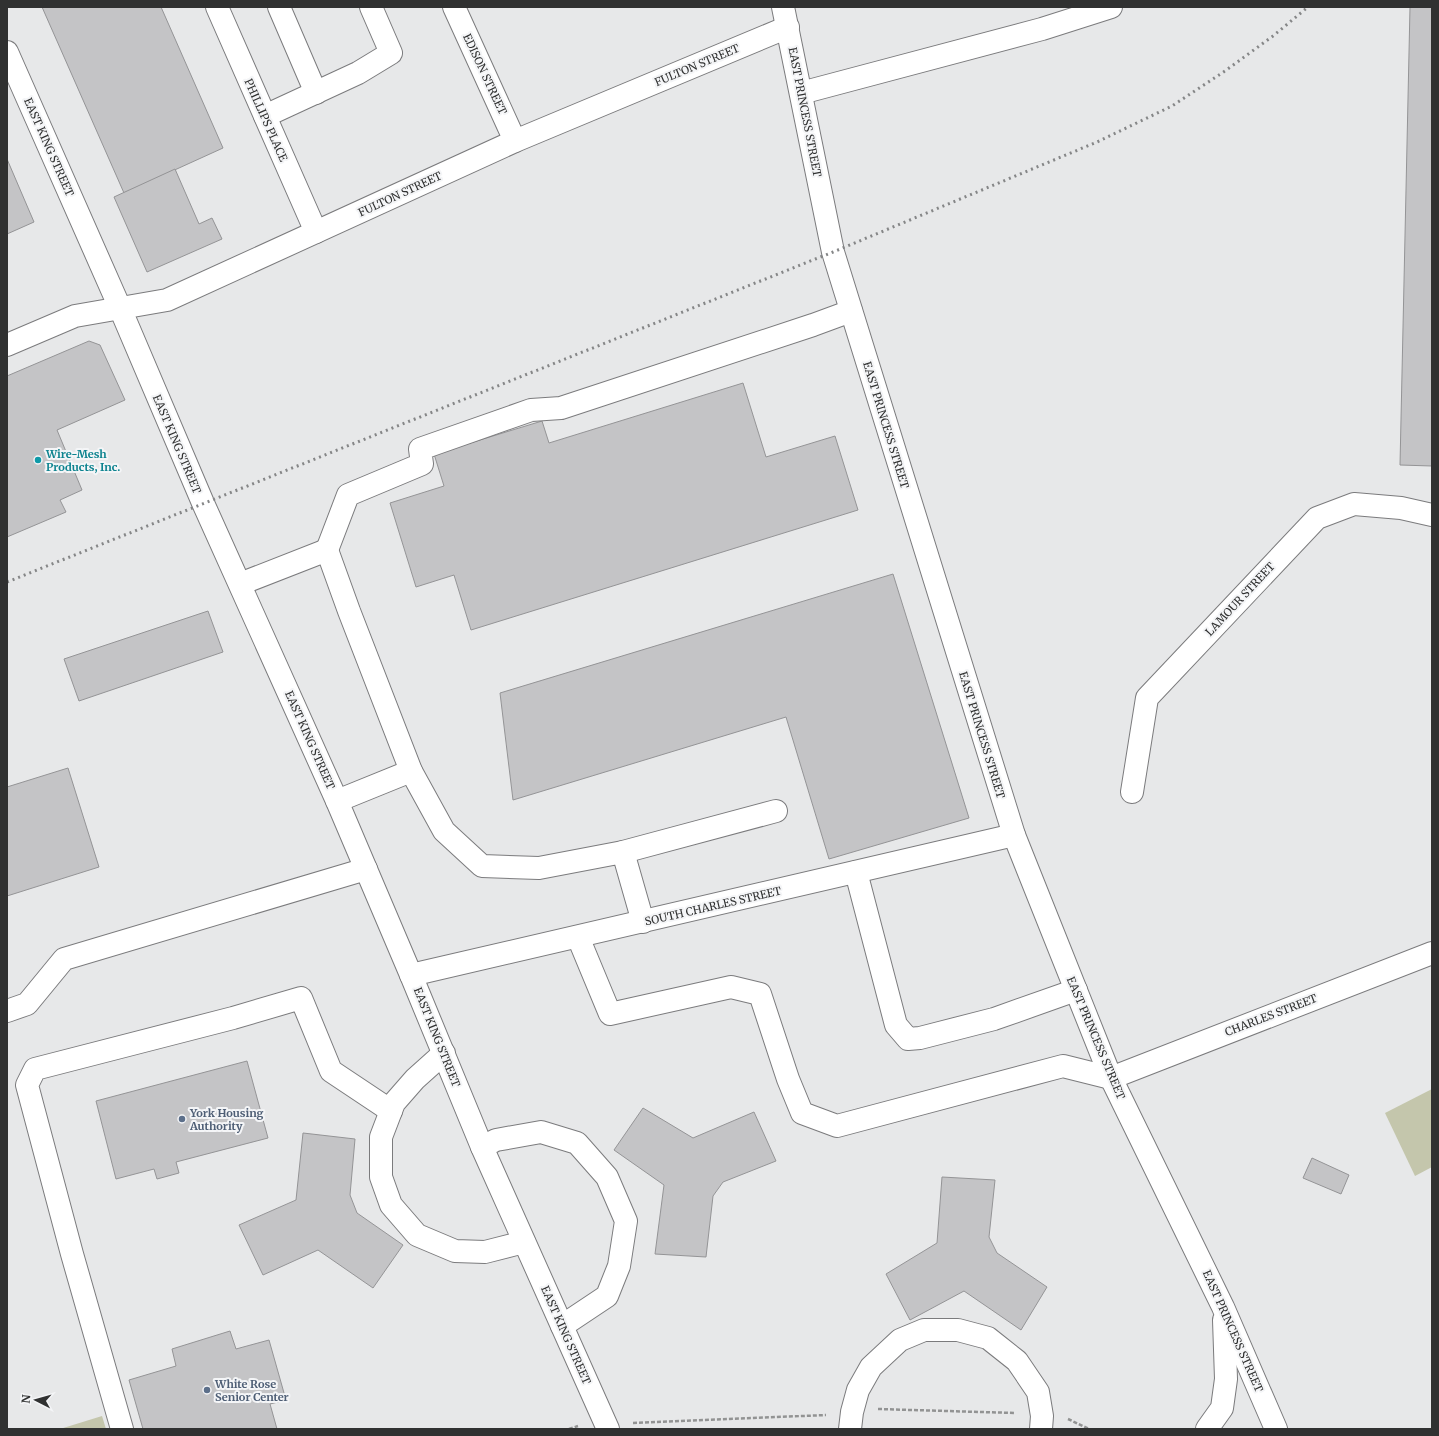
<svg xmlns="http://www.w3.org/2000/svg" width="1439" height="1436" viewBox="0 0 1439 1436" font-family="Merriweather,serif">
	<rect width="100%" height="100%" fill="#e7e8e9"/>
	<g fill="#c4c6ac">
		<polygon points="1432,1089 1432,1167 1415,1176 1385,1113"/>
		<polygon points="102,1416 106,1429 60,1429"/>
	</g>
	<g fill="#c4c4c6" stroke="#949496">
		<polygon points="42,7 161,7 223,148 124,193"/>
		<polygon points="1410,7 1432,7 1432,466 1400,465"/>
		<polygon points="7,159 34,222 7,234"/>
		<polygon points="175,169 199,224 212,218 222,239 147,272 114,197"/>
		<polygon points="89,341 100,345 125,400 57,430 82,490 60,500 66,512 7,537 7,376"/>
		<polygon points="743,383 766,457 835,436 858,510 471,630 454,575 416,587 390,503 444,486 434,454 542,421 549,443"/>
		<polygon points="893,574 969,818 829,859 786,717 513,800 500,693"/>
		<polygon points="208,611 223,652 79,701 64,659"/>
		<polygon points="68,768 99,867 7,896 7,787"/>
		<polygon points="247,1061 268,1138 176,1162 179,1173 157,1179 154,1169 116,1179 96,1101"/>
		<polygon points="643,1108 693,1138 754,1112 776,1161 723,1182 713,1196 706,1257 655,1254 664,1185 614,1150"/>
		<polygon points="303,1133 355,1139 350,1195 357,1213 403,1245 373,1288 318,1250 263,1275 239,1225 296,1200"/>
		<polygon points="1312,1158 1349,1175 1341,1194 1303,1178"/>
		<polygon points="942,1177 995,1180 989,1237 997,1253 1047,1287 1021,1330 964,1291 910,1320 886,1274 937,1243"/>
		<polygon points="230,1331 236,1349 269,1340 286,1400 270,1404 277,1429 143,1429 129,1380 176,1366 172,1349"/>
	</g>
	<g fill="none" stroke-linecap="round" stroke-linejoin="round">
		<defs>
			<g id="minor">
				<polyline points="217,7 316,232"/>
				<polyline points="279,7 316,93"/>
				<polyline points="454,7 515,141"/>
				<polyline points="783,7 833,252 1014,835 1111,1078 1223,1307 1276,1429"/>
				<polyline points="7,52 120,308 203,503 337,801 411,975 482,1147 608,1429"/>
				<polyline points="801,93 1042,29 1111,7"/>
				<polyline points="265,116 358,73 391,53 371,7"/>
				<polyline points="7,345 75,316 167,300 515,141 788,27"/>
				<polyline points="327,550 348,495 422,464 420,449 531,410 561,408 813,325 851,311"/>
				<polyline points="240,584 327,550 349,611 411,771 444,831 482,866 539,868 623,852 643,922"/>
				<polyline points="1132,792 1147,698 1317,518 1354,504 1401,508 1432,515"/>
				<polyline points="337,801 411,771"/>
				<polyline points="623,852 776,811"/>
				<polyline points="856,872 896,1025 908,1039 920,1038 994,1019 1076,990"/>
				<polyline points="578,937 610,1014 731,987 760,994 788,1079 802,1113 837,1126 1063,1066 1111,1078"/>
				<polyline points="411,975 1014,835"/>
				<polyline points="7,1011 27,1004 64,959 366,869"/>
				<polyline points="444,1053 415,1079 394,1103 381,1137 381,1177 391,1205 417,1235 455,1251 485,1252 524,1242"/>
				<polyline points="1111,1078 1432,953"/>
				<polyline points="482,1147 496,1140 541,1132 577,1143 607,1177 626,1221 619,1266 607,1296 562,1326"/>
				<polyline points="122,1429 72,1254 27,1085 35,1069 233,1018 301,998 331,1071 391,1111"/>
				<polyline points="850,1429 852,1412 858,1390 871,1367 900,1340 924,1330 958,1330 988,1338 1017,1361 1038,1392 1042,1416 1041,1429"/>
				<polyline points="1207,1429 1222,1408 1226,1379 1224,1320"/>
			</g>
		</defs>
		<use href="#minor" stroke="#7b7b7d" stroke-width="24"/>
		<g stroke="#929393" stroke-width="2.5" stroke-dasharray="4 2" stroke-linecap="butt">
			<polyline points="878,1409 1015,1413"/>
			<polyline points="1068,1419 1089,1429"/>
			<polyline points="633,1423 826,1415"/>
			<polyline points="569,1429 578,1426"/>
		</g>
		<use href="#minor" stroke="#fff" stroke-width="22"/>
		<polyline stroke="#858687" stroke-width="3" stroke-dasharray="2 4" stroke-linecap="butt" points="7,582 833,252 1097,142 1172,106 1225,71 1273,36 1308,7"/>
	</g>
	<circle fill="#0f9aa8" stroke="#f4f5f7" stroke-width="1.5" cx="38" cy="460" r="4"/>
	<g fill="#5c6f8a" stroke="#f4f5f7" stroke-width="1.5">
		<circle cx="182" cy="1119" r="4"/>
		<circle cx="207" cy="1390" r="4"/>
	</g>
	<g text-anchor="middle" stroke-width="4" stroke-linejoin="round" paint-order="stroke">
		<g font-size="11" fill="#303131" stroke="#f4f5f7">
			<text transform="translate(697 65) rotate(-23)" y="4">FULTON STREET</text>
			<text transform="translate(485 74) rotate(65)" y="4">EDISON STREET</text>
			<text transform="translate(805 112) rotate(79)" y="4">EAST PRINCESS STREET</text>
			<text transform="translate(266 120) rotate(66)" y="4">PHILLIPS PLACE</text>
			<text transform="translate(49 147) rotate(66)" y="4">EAST KING STREET</text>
			<text transform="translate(400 194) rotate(-25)" y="4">FULTON STREET</text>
			<text transform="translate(886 425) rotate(73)" y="4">EAST PRINCESS STREET</text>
			<text transform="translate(177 444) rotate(67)" y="4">EAST KING STREET</text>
			<text transform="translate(1240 599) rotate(-47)" y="4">LAMOUR STREET</text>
			<text transform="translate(982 735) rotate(73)" y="4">EAST PRINCESS STREET</text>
			<text transform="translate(310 740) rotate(66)" y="4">EAST KING STREET</text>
			<text transform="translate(713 906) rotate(-13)" y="4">SOUTH CHARLES STREET</text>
			<text transform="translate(1271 1015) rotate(-21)" y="4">CHARLES STREET</text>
			<text transform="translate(437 1037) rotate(68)" y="4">EAST KING STREET</text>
			<text transform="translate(1096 1038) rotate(67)" y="4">EAST PRINCESS STREET</text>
			<text transform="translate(1233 1331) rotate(66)" y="4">EAST PRINCESS STREET</text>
			<text transform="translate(566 1335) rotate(66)" y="4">EAST KING STREET</text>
		</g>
		<g font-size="11" font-weight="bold" fill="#0d838f" stroke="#f4f5f7" text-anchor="start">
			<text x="46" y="458">Wire-Mesh<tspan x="46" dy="13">Products, Inc.</tspan></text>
		</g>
		<g font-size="11" font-weight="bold" fill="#4e5e75" stroke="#f4f5f7" text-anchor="start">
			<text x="190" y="1117">York Housing<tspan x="190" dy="13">Authority</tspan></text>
			<text x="215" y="1388">White Rose<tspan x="215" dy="13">Senior Center</tspan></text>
		</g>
	</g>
	<rect width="1439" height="1436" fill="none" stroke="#303131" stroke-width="16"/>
	<g transform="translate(36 1400) rotate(276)" stroke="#f4f5f7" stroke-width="3" paint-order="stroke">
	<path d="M0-3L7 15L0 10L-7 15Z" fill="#303131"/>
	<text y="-6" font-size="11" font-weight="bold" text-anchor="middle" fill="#303131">N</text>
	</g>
</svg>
